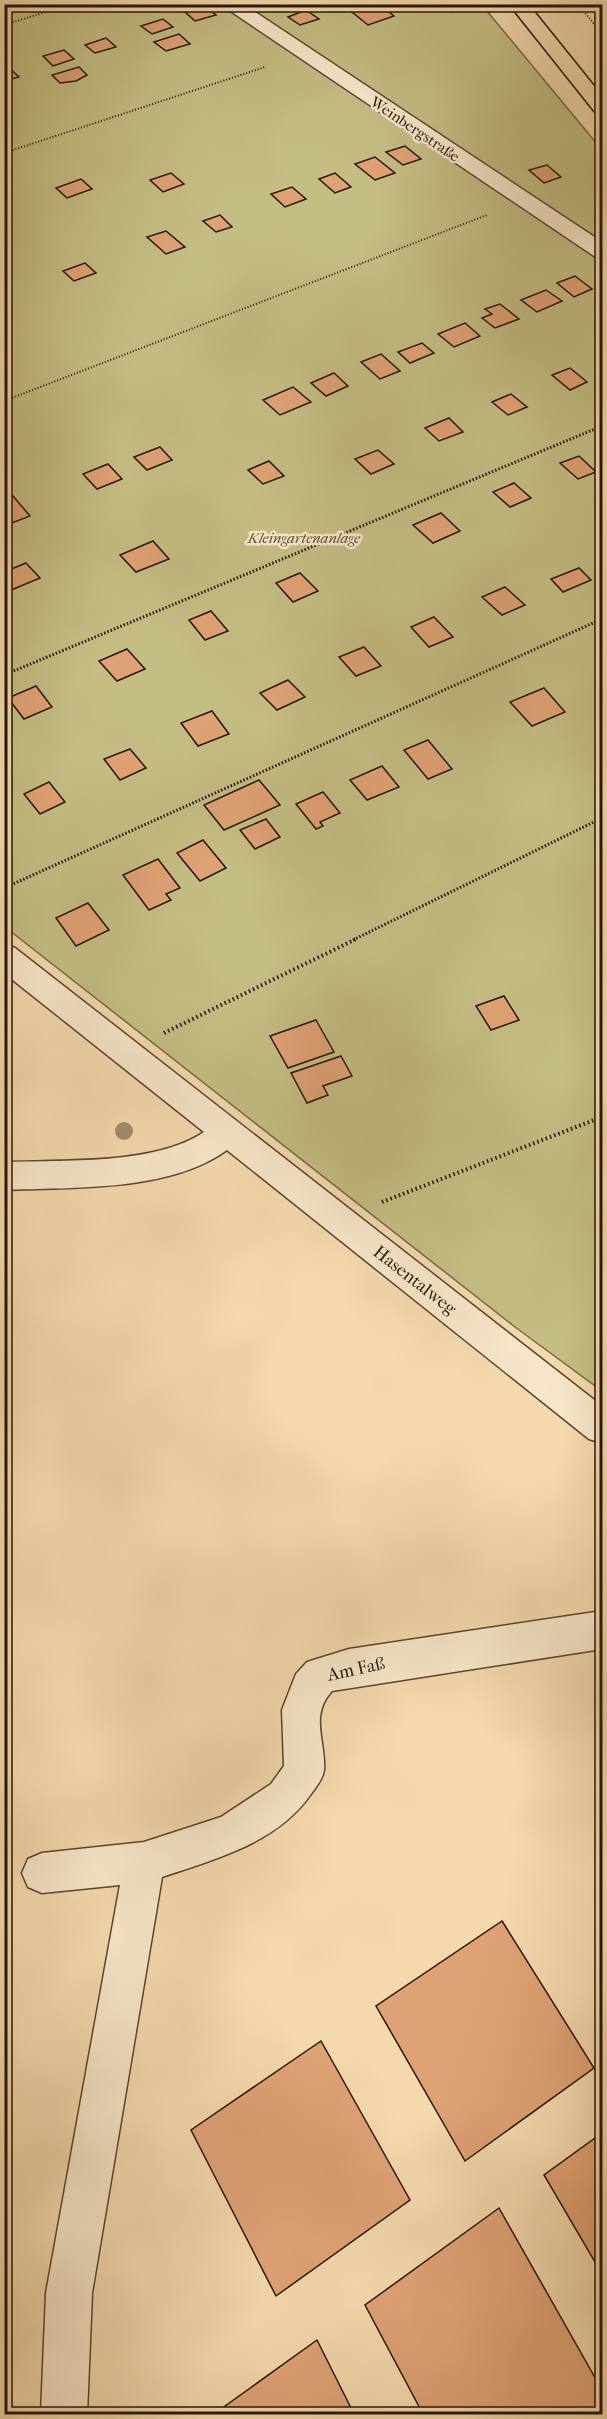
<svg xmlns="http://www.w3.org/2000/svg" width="607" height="2419" viewBox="0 0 607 2419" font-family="'IM FELL French Canon',serif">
	<rect width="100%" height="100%" fill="#f4d9ac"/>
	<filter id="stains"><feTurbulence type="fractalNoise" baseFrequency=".00333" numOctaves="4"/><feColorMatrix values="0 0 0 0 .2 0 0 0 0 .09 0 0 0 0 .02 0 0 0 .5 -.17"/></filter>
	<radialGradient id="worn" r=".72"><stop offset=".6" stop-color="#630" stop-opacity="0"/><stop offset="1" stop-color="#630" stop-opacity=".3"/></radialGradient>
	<polygon fill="#c4bd84" stroke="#746846" stroke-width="1.5" points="4,5 482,5 602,150 602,1391 515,1327 5,927"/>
	<g fill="#dfa275" stroke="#251407" stroke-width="1.5">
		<polygon points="379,4 394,16 368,25 352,12"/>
		<polygon points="442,4 465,4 468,7 451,12"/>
		<polygon points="205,6 216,15 195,21 185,12"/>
		<polygon points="306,10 319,19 300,25 288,17"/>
		<polygon points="163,19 173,27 152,34 141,26"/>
		<polygon points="179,34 190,44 166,51 154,42"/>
		<polygon points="106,38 116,47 95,53 85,45"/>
		<polygon points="64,50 74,59 53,66 43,56"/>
		<polygon points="8,67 19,77 4,81 4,68"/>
		<polygon points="79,67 87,75 76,81 60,83 52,75"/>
		<polygon points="405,146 421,159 403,165 386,152"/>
		<polygon points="375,157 395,173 375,180 355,164"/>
		<polygon points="547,165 561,177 544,183 529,170"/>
		<polygon points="171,173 184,184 163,192 150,180"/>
		<polygon points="335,173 351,187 335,193 319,179"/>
		<polygon points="81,179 92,189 67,198 56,188"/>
		<polygon points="292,187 306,199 285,207 271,194"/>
		<polygon points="220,215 232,227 216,232 203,221"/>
		<polygon points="166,231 185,247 166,254 147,237"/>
		<polygon points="85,263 96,273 74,281 63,271"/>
		<polygon points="575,276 592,289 574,297 557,283"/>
		<polygon points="546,290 562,301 537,312 521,300"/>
		<polygon points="500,304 519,319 495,328 482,318 492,314 485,309"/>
		<polygon points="465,323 480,336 454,347 438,334"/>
		<polygon points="422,343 434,353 410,363 398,352"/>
		<polygon points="381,354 400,371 380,379 361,362"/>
		<polygon points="570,368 587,382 570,390 552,375"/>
		<polygon points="334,373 348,386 326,396 311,383"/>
		<polygon points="293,387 311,402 280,415 263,400"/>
		<polygon points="511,394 527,407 508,415 492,402"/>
		<polygon points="449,418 463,432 439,441 425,428"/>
		<polygon points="160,447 172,460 147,470 134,457"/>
		<polygon points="378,450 394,464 371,474 355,459"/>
		<polygon points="579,456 596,472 578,479 560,463"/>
		<polygon points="269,461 284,476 263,484 248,470"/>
		<polygon points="108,464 122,479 97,489 83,474"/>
		<polygon points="514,483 531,498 510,507 493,492"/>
		<polygon points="13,496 30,516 4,526 4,500"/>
		<polygon points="441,513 460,531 433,543 413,525"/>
		<polygon points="153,541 169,559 136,572 120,555"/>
		<polygon points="26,563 40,578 4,593 4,572"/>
		<polygon points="579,568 591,580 563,592 551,579"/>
		<polygon points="300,573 318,591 293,602 276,583"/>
		<polygon points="505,587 525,605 502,615 482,597"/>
		<polygon points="211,611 228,631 205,640 189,620"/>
		<polygon points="434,617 453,637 429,647 411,627"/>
		<polygon points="364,647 381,666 356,676 339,657"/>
		<polygon points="127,649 145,669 117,681 99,661"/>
		<polygon points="288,680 305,697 277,710 260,693"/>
		<polygon points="36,686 52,707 24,719 8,698"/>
		<polygon points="544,688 565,712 532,726 510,702"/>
		<polygon points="212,711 229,734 198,746 181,723"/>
		<polygon points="428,740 452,769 428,779 404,750"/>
		<polygon points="130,749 146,768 120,780 104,759"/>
		<polygon points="382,766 399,787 367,800 350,780"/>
		<polygon points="259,780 280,805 224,830 204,805"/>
		<polygon points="49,782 65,802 40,814 24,794"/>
		<polygon points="323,792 340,813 320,822 323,826 316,829 296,804"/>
		<polygon points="266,819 280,837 255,849 240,830"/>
		<polygon points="203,840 226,868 200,881 177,853"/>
		<polygon points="158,859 180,888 166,894 171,900 149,910 123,875"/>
		<polygon points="88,903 109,930 76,946 56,918"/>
		<polygon points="504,996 519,1020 491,1030 476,1006"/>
		<polygon points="316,1020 334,1052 288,1068 270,1036"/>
		<polygon points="341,1056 352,1076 323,1086 328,1095 307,1103 291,1073"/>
		<polygon points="502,1921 594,2068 465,2161 376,2006"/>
		<polygon points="321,2041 410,2200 276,2296 191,2130"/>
		<polygon points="602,2133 602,2274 544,2175"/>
		<polygon points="499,2208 602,2390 602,2414 423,2414 365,2305"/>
		<polygon points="317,2340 354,2414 214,2414"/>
	</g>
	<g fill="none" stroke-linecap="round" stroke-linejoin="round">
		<defs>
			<g id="minor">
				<polygon points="220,4 243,4 602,242 602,257 594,256"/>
				<path d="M4,944L15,948L602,1406V1443L589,1439L227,1150C169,1192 74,1187 4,1190V1162C62,1160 156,1165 204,1132L4,973Z"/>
				<path d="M602,1611V1649L332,1691C309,1716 326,1741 324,1770C323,1779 316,1787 311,1794C277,1843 216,1859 162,1877L92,2293L87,2414H41L46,2293L120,1885L42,1893L28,1887L22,1873L28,1859L42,1853L144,1842L221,1817L271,1784L284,1766L282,1710L296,1674L307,1662L349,1649Z"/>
			</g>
			<polygon id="major" points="509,4 528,4 602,96 602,114 595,112"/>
		</defs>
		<use href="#minor" stroke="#594530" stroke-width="3"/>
		<use href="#major" stroke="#251407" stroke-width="3"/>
		<g stroke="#251407" stroke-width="2" stroke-dasharray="1 2" stroke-linecap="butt">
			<polyline points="578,4 602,34"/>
			<polyline points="4,25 71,4"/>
			<polyline points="4,153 265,67"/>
			<polyline points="4,401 487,215"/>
		</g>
		<g stroke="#251407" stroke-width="3" stroke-dasharray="1.5 2" stroke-linecap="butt">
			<polyline points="4,675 602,426"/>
			<polyline points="4,888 602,619"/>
			<polyline points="353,940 602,818"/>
		</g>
		<g stroke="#251407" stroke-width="4" stroke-dasharray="1.5 3" stroke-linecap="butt">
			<polyline points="164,1033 356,939"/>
			<polyline points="382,1202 602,1117"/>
		</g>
		<use href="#minor" fill="#f8e6c9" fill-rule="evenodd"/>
		<use href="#major" fill="#f4d9ac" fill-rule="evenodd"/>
	</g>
	<circle fill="#a18d69" cx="124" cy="1131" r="9"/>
	<g text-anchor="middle" stroke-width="5" stroke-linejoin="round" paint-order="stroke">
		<g font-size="15" fill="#251407" stroke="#f8e6c9">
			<text transform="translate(415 129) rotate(34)" y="5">Weinbergstraße</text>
		</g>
		<g font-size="15" font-style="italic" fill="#5d4f33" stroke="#f8e6c9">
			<text x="304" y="543">Kleingartenanlage</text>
		</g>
		<g font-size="18" fill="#251407" stroke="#f8e6c9">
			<text transform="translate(415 1280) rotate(38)" y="6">Hasentalweg</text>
			<text transform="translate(356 1669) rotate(-12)" y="6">Am Faß</text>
		</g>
	</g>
	<rect width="607" height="2419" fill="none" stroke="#f4d9ac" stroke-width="24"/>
	<rect x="6" y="6" width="595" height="2407" fill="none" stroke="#251407" stroke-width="3"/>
	<rect x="12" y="12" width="583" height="2395" fill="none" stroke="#251407" stroke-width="1.5"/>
	<rect width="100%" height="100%" filter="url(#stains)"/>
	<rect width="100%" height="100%" fill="url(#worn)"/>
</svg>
